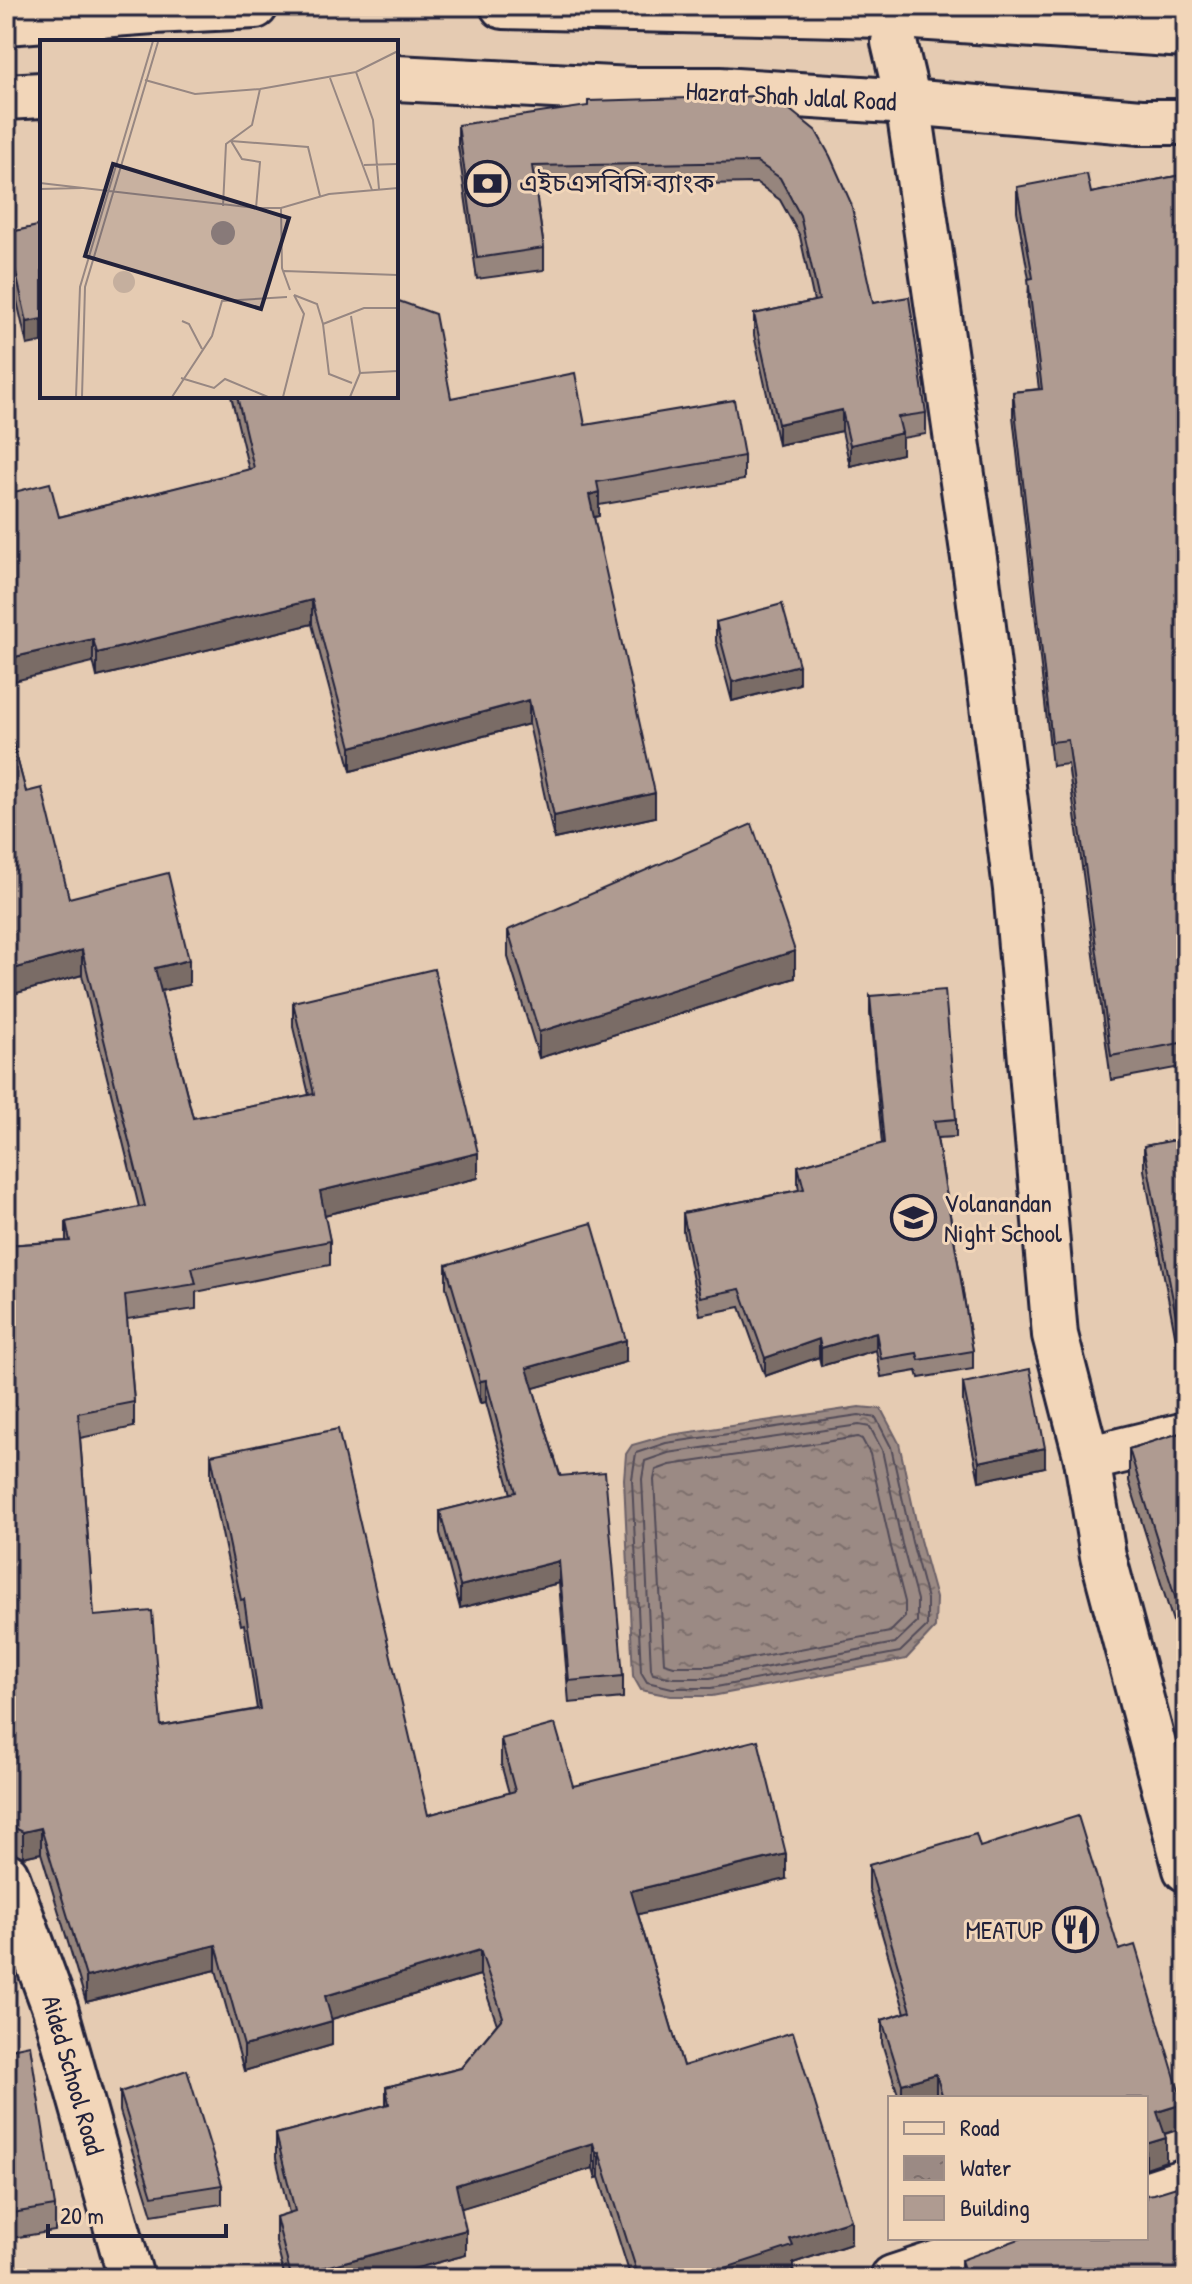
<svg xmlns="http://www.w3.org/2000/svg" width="1192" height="2284" viewBox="0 0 1192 2284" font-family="'Patrick Hand','Noto Sans Bengali',sans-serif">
	<defs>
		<pattern id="water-ripples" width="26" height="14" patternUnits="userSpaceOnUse" patternTransform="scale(2)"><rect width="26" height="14" fill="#9b8a84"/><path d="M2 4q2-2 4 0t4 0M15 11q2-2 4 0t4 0" fill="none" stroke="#7e706d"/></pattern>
	</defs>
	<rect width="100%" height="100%" fill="#e5cbb2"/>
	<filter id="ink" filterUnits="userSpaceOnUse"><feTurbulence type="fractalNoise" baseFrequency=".0125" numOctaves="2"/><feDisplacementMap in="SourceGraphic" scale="16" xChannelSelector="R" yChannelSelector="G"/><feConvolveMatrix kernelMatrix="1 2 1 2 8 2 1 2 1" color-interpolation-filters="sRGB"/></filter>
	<g filter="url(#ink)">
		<polygon fill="url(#water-ripples)" stroke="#6b6067" stroke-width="2" points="859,1407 881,1409 899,1443 920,1540 936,1598 935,1628 906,1659 712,1696 671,1696 641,1690 633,1676 624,1479 626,1454 632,1445 664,1436"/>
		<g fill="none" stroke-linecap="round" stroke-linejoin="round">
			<g stroke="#524c58" stroke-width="2">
				<polygon points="859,1415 876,1418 891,1447 912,1542 927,1599 927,1626 900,1652 711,1688 672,1688 647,1682 641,1672 632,1479 636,1453 666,1443"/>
				<polygon points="859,1425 870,1427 882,1450 902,1544 917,1600 917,1622 895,1643 710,1678 673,1678 653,1674 651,1669 642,1479 645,1461 668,1453"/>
				<polygon points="858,1437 862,1439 870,1454 891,1547 905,1602 905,1617 890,1632 709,1666 674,1666 664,1663 654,1480 656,1470 670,1465"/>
			</g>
			<defs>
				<g id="minor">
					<polyline points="1087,1459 1186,1435"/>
					<polyline points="6,1875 55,2008 131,2278"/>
				</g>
				<g id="tertiary">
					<polyline points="1146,2194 1186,2181"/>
					<polyline points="893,2278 1014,2238"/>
				</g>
				<g id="secondary">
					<polyline points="503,6 885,15 1186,35"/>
					<polyline points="6,22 153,11 255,6"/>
					<polyline points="396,78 632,90 720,90 908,102 1141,122 1186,122"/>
					<polyline points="6,97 42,95"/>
				</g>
				<polyline id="primary" points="894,42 908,102 977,579 1016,889 1055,1335 1087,1459 1103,1556 1186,1869"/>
			</defs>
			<use href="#minor" stroke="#22223b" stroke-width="50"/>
			<use href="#tertiary" stroke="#22223b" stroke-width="50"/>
			<use href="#secondary" stroke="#22223b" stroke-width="50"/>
			<use href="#primary" stroke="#22223b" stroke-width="50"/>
			<use href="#minor" stroke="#f2d6b9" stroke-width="44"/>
			<use href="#tertiary" stroke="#f2d6b9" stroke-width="44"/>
			<use href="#secondary" stroke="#f2d6b9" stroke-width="44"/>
			<use href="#primary" stroke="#f2d6b9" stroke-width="44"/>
		</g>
		<g fill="#96857d" stroke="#22223b" stroke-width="2">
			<polygon points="758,96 873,303 926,413 926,434 902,438 902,454 850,466 842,431 778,445 754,335 754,314 814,301 800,236 780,200 757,183 535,187 544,248 544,270 477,279 458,146 458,125"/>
			<polygon points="1186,174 1186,1066 1111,1080 1068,764 1052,766 1013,416 1013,392 1039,389 1028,303 1029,279 1017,211 1017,187 1091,193"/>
			<polygon points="42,225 27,345 7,257 7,233"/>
			<polygon points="231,396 396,396 451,398 744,456 744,480 599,505 599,516 594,517 655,817 554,839 529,724 351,771 312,624 97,677 59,517 249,470"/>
			<polygon points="716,622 799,684 732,701 716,641"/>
			<polygon points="6,716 26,792 69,898 189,985 161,991 193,1118 309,1095 293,1027 293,1002 478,1178 324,1215 330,1241 330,1265 196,1292 196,1309 127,1319 134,1402 134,1427 80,1438 94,1616 161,1726 257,1709 244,1624 241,1625 211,1480 211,1455 428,1815 509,1793 501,1764 501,1739 573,1786 786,1879 638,1914 683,2066 851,2244 793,2263 793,2271 772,2278 631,2278 599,2177 596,2178 593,2168 461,2208 466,2255 379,2278 285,2278 276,2242 276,2217 289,2213 276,2158 276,2134 386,2105 386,2087 461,2068 497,2024 480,1975 332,2019 332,2045 244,2071 216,1970 86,2002 41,1853 23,1857 11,1851 6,1851 6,1245 66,1241 66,1222 139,1207 82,975 6,996"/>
			<polygon points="508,930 795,978 539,1058 508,957"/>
			<polygon points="870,996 956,1119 956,1137 937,1138 973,1351 973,1369 919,1378 917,1371 881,1377 876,1350 821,1366 819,1357 765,1376 740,1307 700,1315 683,1231 683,1213 799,1190 798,1184 798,1166 882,1144 870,1014"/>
			<polygon points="1186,1138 1186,1360 1180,1361 1144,1170 1144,1146"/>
			<polygon points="446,1265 626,1362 533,1388 623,1676 623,1698 569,1703 559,1583 460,1608 440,1533 440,1511 511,1494 486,1402 480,1403 446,1287"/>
			<polygon points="963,1383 1045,1467 979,1481 963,1402"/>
			<polygon points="1186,1431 1186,1663 1129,1481 1129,1449"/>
			<polygon points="980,1847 1119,1950 1183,2128 1165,2134 1166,2161 1146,2168 1146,2098 899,2098 882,2043 882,2020 905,2013 869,1889 869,1865"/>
			<polygon points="6,2050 55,2206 55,2231 6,2239"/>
			<polygon points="120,2092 222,2185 222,2204 152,2215 120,2111"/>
			<polygon points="961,2260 1186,2278 961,2278"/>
		</g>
		<g fill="#7a6c66" stroke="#22223b" stroke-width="2">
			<polygon points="42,319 42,342 27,345 27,322"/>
			<polygon points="842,410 842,431 778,445 778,424"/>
			<polygon points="902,433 902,454 850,466 850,445"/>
			<polygon points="599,492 599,516 589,518 589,495"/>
			<polygon points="312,600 312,624 97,677 97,653"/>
			<polygon points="93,639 93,662 6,683 6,659"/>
			<polygon points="799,665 799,684 732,701 732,682"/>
			<polygon points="529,700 529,724 351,771 351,747"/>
			<polygon points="655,793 655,817 554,839 554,816"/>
			<polygon points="82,950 82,975 6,996 6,971"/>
			<polygon points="795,951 795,978 539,1058 539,1032"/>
			<polygon points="189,960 189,985 155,992 155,968"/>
			<polygon points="478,1153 478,1178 320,1216 320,1191"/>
			<polygon points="876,1332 876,1350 821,1366 821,1348"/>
			<polygon points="819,1339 819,1357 765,1376 765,1358"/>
			<polygon points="626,1340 626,1362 527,1390 527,1368"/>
			<polygon points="486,1380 486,1402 480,1403 480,1381"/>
			<polygon points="1045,1448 1045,1467 979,1481 979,1462"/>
			<polygon points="559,1561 559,1583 460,1608 460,1586"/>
			<polygon points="41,1828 41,1853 23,1857 23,1832"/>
			<polygon points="786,1854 786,1879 631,1916 631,1891"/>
			<polygon points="216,1945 216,1970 86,2002 86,1977"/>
			<polygon points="480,1950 480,1975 325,2021 325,1996"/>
			<polygon points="332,2021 332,2045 244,2071 244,2046"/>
			<polygon points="936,2074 936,2098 902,2098 902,2084"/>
			<polygon points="1183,2104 1183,2128 1157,2136 1157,2112"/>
			<polygon points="1166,2138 1166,2161 1146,2168 1146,2144"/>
			<polygon points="593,2143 593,2168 456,2210 456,2185"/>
			<polygon points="599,2152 599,2177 596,2178 596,2153"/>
			<polygon points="851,2220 851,2244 793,2263 793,2271 772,2278 695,2278 790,2239"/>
			<polygon points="466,2230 466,2255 379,2278 291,2278 291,2276"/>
		</g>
		<g fill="#af9b91" stroke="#22223b" stroke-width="2">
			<polygon points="758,96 765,97 789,109 816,131 830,156 851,203 873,303 909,297 926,413 898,417 902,433 850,445 842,410 778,424 754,314 819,300 800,215 780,178 757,162 532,166 544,248 477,258 458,125 588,106 588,101"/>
			<polygon points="1087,174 1091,193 1186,174 1186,1042 1111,1056 1068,740 1052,742 1013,392 1042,389 1028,279 1033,278 1017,187"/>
			<polygon points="42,225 42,319 27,322 7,233"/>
			<polygon points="396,300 435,314 451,398 575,373 585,425 734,400 744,456 597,482 599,492 589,495 655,793 554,816 529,700 351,747 312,600 97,653 93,639 6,659 6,494 50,483 59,517 254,468 237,396 396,396"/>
			<polygon points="782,604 799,665 732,682 716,622"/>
			<polygon points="6,716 26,792 42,788 69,898 168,873 189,960 155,968 193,1118 314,1094 293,1002 434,969 478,1153 320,1191 330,1241 192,1268 196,1284 125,1295 134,1402 78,1413 94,1616 152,1611 161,1726 260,1709 244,1599 241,1600 211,1455 338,1429 428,1815 515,1791 501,1739 555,1724 573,1786 758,1740 786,1854 631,1891 683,2066 793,2032 851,2220 790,2239 793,2246 695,2278 639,2278 599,2152 596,2153 593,2143 456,2185 466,2230 291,2276 276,2217 295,2211 276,2134 389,2104 386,2087 461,2068 503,2017 480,1950 325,1996 332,2021 244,2046 216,1945 86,1977 41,1828 23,1832 11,1826 6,1826 6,1245 70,1241 66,1222 145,1206 82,950 6,971"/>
			<polygon points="752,824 795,951 539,1032 508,930"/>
			<polygon points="945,990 956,1119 934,1121 973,1351 919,1360 917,1353 881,1359 876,1332 821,1348 819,1339 765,1358 740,1289 700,1297 683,1213 804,1189 798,1166 884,1143 870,996"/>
			<polygon points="1186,1138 1186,1336 1180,1337 1144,1146"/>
			<polygon points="592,1223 626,1340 527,1368 560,1476 605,1472 623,1676 569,1681 559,1561 460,1586 440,1511 516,1492 486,1380 480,1381 446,1265"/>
			<polygon points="1030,1369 1045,1448 979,1462 963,1383"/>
			<polygon points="1186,1431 1186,1632 1129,1449"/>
			<polygon points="1078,1816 1119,1950 1135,1945 1183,2104 1157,2112 1166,2138 1146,2144 1146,2098 943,2098 936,2074 902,2084 882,2020 911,2011 869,1865 976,1834 980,1847"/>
			<polygon points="30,2045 55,2206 6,2214 6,2050"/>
			<polygon points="187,2070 222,2185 152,2196 120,2092"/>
			<polygon points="1183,2185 1186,2193 1186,2278 967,2278 961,2260 1022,2238 1146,2238 1146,2195 1154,2194"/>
		</g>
	</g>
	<defs>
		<symbol id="bank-ring" viewBox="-11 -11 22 22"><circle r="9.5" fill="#f2d6b9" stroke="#22223b" stroke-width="1.5"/><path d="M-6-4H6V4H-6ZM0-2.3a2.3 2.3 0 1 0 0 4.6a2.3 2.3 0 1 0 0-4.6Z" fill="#22223b"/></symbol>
		<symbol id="school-ring" viewBox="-11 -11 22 22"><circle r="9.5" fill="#f2d6b9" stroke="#22223b" stroke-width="1.5"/><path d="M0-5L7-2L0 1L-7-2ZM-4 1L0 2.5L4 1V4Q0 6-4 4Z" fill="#22223b"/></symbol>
		<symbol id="restaurant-ring" viewBox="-11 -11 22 22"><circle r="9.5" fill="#f2d6b9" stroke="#22223b" stroke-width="1.5"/><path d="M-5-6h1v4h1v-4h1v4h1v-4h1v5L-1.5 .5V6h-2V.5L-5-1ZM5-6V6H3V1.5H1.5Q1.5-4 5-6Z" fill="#22223b"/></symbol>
	</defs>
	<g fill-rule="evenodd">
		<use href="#bank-ring" x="462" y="158" width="51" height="51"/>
		<use href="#school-ring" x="888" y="1192" width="51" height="51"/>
		<use href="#restaurant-ring" x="1050" y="1904" width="51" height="51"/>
	</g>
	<g text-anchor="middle" stroke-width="6" stroke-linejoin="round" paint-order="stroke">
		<g font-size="26" fill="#22223b" stroke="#f2d6b9">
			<text transform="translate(791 96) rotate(3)" y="9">Hazrat Shah Jalal Road</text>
			<text transform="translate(73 2075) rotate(74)" y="9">Aided School Road</text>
		</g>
		<g font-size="26" fill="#22223b" stroke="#f2d6b9" text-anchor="start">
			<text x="519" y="192">এইচএসবিসি ব্যাংক</text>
			<text x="944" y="1212">Volanandan<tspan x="944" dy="30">Night School</tspan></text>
			<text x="1044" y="1939" text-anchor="end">MEATUP</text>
		</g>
	</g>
	<g transform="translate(40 40)">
		<rect width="358" height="358" fill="#e5cbb2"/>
		<path d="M73 242a11 11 0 1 1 22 0a11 11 0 1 1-22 0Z" fill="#c5af9e"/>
		<path d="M171 193a12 12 0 1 1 24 0a12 12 0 1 1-24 0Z" fill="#9b8a84"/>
		<path fill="none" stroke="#978782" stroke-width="2" d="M316,32L333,80L339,149M290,38L332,150M105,40L155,54L220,49L316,32L358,11M191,101L268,107L280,156M191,101L202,119L220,122L216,168M324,125L358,124M0,143L216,168H241L289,154L358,148M0,149L42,148M183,166L186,104L212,85L220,49M241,168L242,228L250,250M244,231L358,235M254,255L277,264L283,284M311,276L320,333M142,281L149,284L162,309M141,338L174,348L185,339L228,357M312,343L289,334L283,284L324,268H358M36,357L40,247L113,1M42,357L45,247L118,2M132,357L172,296L182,261L247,257M243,357L264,274L254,255M310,357L320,333L358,331"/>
		<path fill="#22223b" fill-opacity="0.15" stroke="#22223b" stroke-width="4" d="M73,124L249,178L221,269L45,216Z"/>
		<rect width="358" height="358" fill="none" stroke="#22223b" stroke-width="4"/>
	</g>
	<rect width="1192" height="2284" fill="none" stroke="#f2d6b9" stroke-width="32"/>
	<rect x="16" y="16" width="1160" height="2252" fill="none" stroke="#22223b" stroke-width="3" filter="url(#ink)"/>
	<rect x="888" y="2096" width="260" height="144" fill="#f2d6b9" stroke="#9f8e87" stroke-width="2"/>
	<rect x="904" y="2122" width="40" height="12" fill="#f2d6b9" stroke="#9f8e87" stroke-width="2"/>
	<text x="960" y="2136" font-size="24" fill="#22223b">Road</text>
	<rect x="904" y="2156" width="40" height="24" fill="url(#water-ripples)" stroke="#9f8e87" stroke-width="2"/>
	<text x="960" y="2176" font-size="24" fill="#22223b">Water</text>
	<rect x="904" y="2196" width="40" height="24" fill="#af9b91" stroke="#9f8e87" stroke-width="2"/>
	<text x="960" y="2216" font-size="24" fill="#22223b">Building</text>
	<path d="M48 2224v12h178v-12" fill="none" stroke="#22223b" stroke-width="4"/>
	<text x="60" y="2224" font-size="24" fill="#22223b" stroke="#f2d6b9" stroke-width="6" paint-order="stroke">20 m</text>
</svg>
